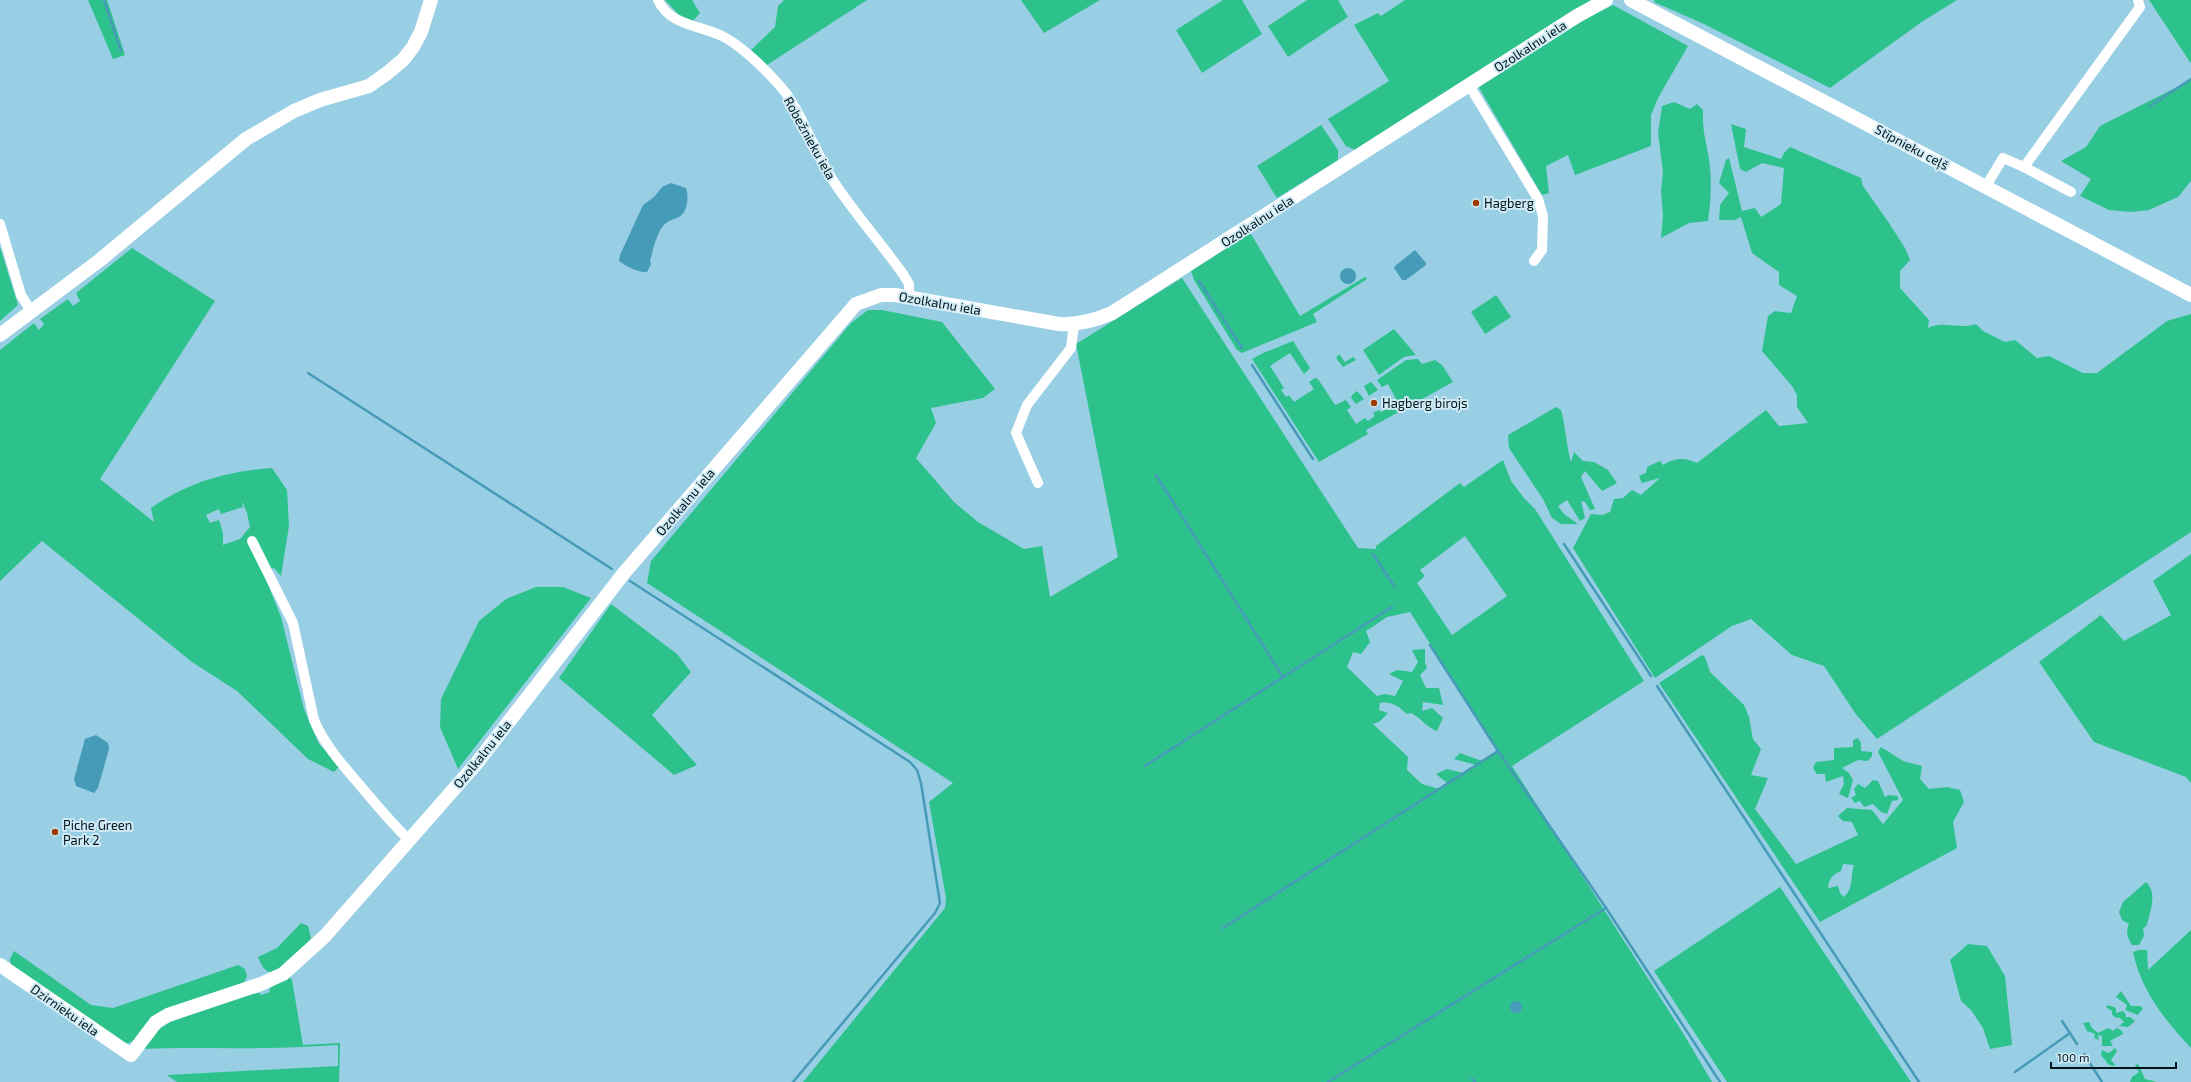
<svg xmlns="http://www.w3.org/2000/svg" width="2191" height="1082" viewBox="0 0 2191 1082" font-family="'Exo 2',sans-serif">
	<rect width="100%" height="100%" fill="#98cfe4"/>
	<g fill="#2dc28b" fill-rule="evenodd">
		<polygon points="88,0 107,0 125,55 113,59"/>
		<polygon points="665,0 692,0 700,13 693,21 679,15"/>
		<polygon points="784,0 867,0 767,65 751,50 775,27 778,6"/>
		<polygon points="1021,0 1100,0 1044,33"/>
		<polygon points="1223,0 1242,0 1262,34 1202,73 1176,30"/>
		<polygon points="1307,0 1338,0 1348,17 1288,57 1268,26"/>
		<polygon points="1405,0 1592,0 1355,150 1346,146 1328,119 1389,81 1354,25 1378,13 1381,16"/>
		<polygon points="1655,0 1957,0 1923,21 1830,88 1704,24 1654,2"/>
		<polygon points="2149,0 2191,0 2191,63 2190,62"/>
		<polygon points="1613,5 1688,46 1658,98 1651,115 1651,146 1575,175 1568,155 1546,166 1549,193 1542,195 1478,86 1587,18"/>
		<polygon points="2191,80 2191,181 2178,197 2149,210 2131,212 2109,210 2080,196 2091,179 2061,161 2086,147 2100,126"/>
		<path d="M1674,102L1690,109L1697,104L1703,110C1702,130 1706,140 1709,159C1712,180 1711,200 1708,221L1689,223L1661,238L1663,216L1661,191L1663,172L1658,133L1662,106Z"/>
		<path d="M1731,124L1746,129L1744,147L1781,159L1784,153L1790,147L1861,178L1863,186L1889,223L1905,248L1910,260L1900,271V288L1929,320L1928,328C1943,320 1961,330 1976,324L1983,331L2005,342L2015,340L2037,358L2049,356L2083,373H2097L2167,321L2191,314V532L1877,739L1855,713L1824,666L1792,655L1751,619L1732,626L1655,678L1573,548L1591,514L1602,515L1610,512L1614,499L1623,498L1632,490L1641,495L1660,478L1642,483L1639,476L1646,473L1647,467L1660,461L1663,465C1676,458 1683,457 1697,463L1766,410L1779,426L1808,423L1797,407V395L1792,386L1762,351L1768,316L1775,311L1791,313L1797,296L1779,285V272L1752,253L1741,217L1735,220H1719L1720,205L1729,193L1719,183L1726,160L1729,158L1742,211L1755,208L1761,217L1781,204L1784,168L1762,163L1746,172L1740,169Z"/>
		<polygon points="1321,125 1338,150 1338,160 1277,198 1257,166"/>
		<polygon points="1248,234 1251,234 1300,316 1365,277 1367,279 1313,314 1317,322 1242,353 1237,350 1194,280 1191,271"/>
		<polygon points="0,247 18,305 0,321"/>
		<path d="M132,248L215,301L100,479L154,522L151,508C188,482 228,471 272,468L287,490L289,526L281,576L274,568L263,572L281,617L304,709L319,744L340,766L334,772L308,759L237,691L192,662L42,541L0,581V350L34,323L39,330L44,324L40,319L68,299L73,306L80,301L76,293ZM242,501L247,513L250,527L240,539L223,545V533L219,520L210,523L206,515L219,509L221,514L243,507Z"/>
		<path d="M1182,278L1358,548L1376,549V546L1460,483L1464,487L1503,460L1511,481L1524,498L1535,509L1644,681L1512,766L1683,1033L1712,1082H803L945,908L946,898L929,802L953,783L647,583L651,561L851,323L868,310H882L942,322L995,389L983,398L931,408L936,423L916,458L954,502L978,522L1024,549L1042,546L1050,597L1118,557L1076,344ZM1465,536L1507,596L1452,635L1417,583L1425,576L1420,570ZM1410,612L1498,751L1482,761L1460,753L1454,759L1476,765L1463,773L1447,769L1436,774L1447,783L1439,789L1422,784L1407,770L1408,757L1373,724L1379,722L1388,713L1379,710L1380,703C1392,701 1399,707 1407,714L1411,713C1421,718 1426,727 1437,731L1443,718L1432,708L1422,711L1423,702L1443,705L1439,688H1426L1420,675L1427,668L1425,662V649L1412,650L1418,662L1412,672L1397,670L1389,674L1403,681L1395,696L1385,694L1377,696L1347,667L1353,652L1361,654L1370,642L1366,631L1387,617Z"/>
		<polygon points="1496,295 1511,317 1485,334 1471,312"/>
		<polygon points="1394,329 1416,355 1404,357 1379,375 1363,350"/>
		<polygon points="1293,341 1310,368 1304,374 1290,353 1270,366 1284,388 1281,390 1286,397 1289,395 1294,402 1314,389 1309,382 1315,378 1318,379 1335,405 1346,400 1351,407 1347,410 1356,424 1365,418 1368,421 1375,416 1373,413 1379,410 1381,412 1389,408 1387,405 1392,401 1394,403 1397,401 1388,384 1382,387 1377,380 1406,360 1418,359 1422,364 1435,360 1442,365 1453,382 1366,430 1368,434 1319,462 1252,359 1263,353"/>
		<polygon points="1339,354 1345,362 1353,357 1356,360 1343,367 1336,358"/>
		<polygon points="1371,382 1378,390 1369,396 1364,386"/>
		<polygon points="1357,391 1364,399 1356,404 1351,398 1352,395"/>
		<path d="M1556,407L1561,410C1566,428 1566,445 1571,462L1574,452L1583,461L1594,462L1608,470L1617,483L1602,491L1585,471L1581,477L1595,509L1590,510L1585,502L1581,501L1585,518L1580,521L1567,500L1558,506L1564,514L1578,524H1561L1552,518L1543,499L1509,448L1508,435Z"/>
		<polygon points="2191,554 2191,783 2186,777 2094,742 2039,662 2101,615 2124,641 2171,615 2153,581"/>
		<polygon points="536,587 563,587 591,598 458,769 440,727 441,699 479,621 506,599"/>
		<polygon points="611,604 677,654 691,672 652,715 697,765 674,775 559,678"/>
		<path d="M1702,655L1705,657L1710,672L1744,705L1749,717L1753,739L1761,749L1751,775L1768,778L1755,809L1796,864L1858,835L1852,822L1843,821L1838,816L1847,808L1872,810L1883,824L1903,800L1878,752L1881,747L1903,761L1922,766L1920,779L1929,789L1947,787L1960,790L1964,802L1953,822L1957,848L1820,922L1659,683ZM1843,864L1854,865C1850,877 1854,888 1844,897L1840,893L1838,886L1828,888C1829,879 1832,875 1841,871Z"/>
		<polygon points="1858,738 1861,743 1861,751 1872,752 1872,756 1868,761 1858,760 1842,768 1849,773 1853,780 1848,798 1839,794 1844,784 1843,776 1826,782 1825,774 1817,774 1813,768 1816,762 1834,760 1834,748 1853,747 1853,740"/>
		<polygon points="1873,780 1878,781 1885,797 1889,795 1898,796 1898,800 1892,801 1887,814 1881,812 1873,804 1864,807 1860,801 1855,803 1851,798 1856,795 1854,789 1858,784 1865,788"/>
		<path d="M2146,882C2158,893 2150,911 2147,925L2143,929L2144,936L2139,945H2132C2128,938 2125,932 2129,924L2122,920L2119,912L2123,902Z"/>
		<polygon points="1780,887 1911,1082 1727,1082 1654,971"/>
		<path d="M301,923L308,926L311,938L309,943L275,972C264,974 262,965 258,957L277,948Z"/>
		<path d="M2191,930V1048C2165,1020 2141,991 2133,952L2139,950H2147L2148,970Z"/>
		<polygon points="1968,944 1987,946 2005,976 2012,1045 1990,1049 1983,1028 1971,1010 1961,1001 1950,960"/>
		<polygon points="14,951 91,1005 113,1008 238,965 245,969 247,976 244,983 129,1043 123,1043 11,965 10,959"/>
		<path d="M288,975L292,980L303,1045L340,1043L339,1082H177L167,1075L338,1066V1045C313,1046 287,1048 262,1048C222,1049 182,1047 142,1049L155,1032L170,1022L250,994L260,993L261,995L270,992L269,989Z"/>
		<polygon points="2121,991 2131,1006 2140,1006 2143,1008 2138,1015 2125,1010 2127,1005 2116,997"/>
		<polygon points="2108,1005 2116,1008 2116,1013 2123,1011 2126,1014 2125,1017 2130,1017 2135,1021 2128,1027 2119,1026 2124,1022 2120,1018 2114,1017 2112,1014 2112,1011 2106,1007"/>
		<polygon points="2089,1022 2092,1028 2098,1033 2108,1028 2113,1031 2117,1028 2122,1031 2123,1034 2110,1041 2113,1046 2102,1046 2102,1036 2098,1035 2099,1040 2094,1038 2095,1034 2087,1031 2083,1023"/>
		<polygon points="2115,1048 2117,1051 2111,1060 2116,1066 2109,1065 2101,1055 2102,1050 2109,1053"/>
		<polygon points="2138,1064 2145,1079 2157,1082 2130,1082 2132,1077 2139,1072 2135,1065"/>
	</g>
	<g fill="#469bb8">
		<path d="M671,183L686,188C689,196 688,212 679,217C673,220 668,220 663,226C656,235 653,250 650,261L651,264L647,272C638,273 626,266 619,261L620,255L643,205L654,197L662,187Z"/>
		<polygon points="1415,250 1426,263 1426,265 1406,280 1402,280 1394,268 1395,266"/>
		<circle cx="1348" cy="276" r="8"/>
		<polygon points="96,735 108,743 109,749 98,788 94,793 76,786 74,779 85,739"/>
		<circle cx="1516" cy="1007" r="6"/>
	</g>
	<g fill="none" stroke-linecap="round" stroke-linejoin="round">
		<g stroke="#469bb8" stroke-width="2.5">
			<polyline points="104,0 121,51"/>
			<polyline points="2150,106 2191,79"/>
			<polyline points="1199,281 1242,348"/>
			<polyline points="1252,365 1313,459"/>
			<polyline points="308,373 612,569"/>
			<polyline points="1156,475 1283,677"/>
			<polyline points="1564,544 1651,676"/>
			<polyline points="1373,554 1394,586"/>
			<polyline points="630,581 910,762 917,770 921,783 940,903 935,913 793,1082"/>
			<polyline points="1430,645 1498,751 1606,908 1720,1082"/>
			<polyline points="1657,686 1919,1082"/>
			<polyline points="1145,766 1392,607"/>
			<polyline points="1223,928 1498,751"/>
			<polyline points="2062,1021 2077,1044"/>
			<polyline points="2084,1054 2102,1082"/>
			<polyline points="2015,1072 2070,1033"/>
			<polyline points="1472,1079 1475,1082"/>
			<polyline points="1328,1082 1606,908"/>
		</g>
		<g stroke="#fff" stroke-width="10">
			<path d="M658,0C670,26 700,25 722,36C735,42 748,54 758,63C769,74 782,86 790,99C807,126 817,156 834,182C855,214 881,243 903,274L909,284V296"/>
			<polyline points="1469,85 1538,199 1543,216 1542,250 1534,261"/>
			<polyline points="1986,186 2003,158 2024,167"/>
			<polyline points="2071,192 2024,167 2140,7 2138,0"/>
			<polyline points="0,224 21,295 31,311"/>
			<polyline points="1038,483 1016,433 1027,405 1071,348 1074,325"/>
			<path d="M252,541L293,623L314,720C324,744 341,763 358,783C375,803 391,823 410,841"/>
		</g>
		<g stroke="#fff" stroke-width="14">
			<polyline points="1631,0 2191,295"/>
			<polyline points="0,335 100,260 246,139 294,111 320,100 369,86 386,74 403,60 413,47 421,32 431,0"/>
			<path d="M0,965L131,1055L156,1022L168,1015L261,984L283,974L325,936L476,764L624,573L856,304L881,295H895L1059,324C1078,325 1094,321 1112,313L1577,16L1606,0"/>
		</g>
	</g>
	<g fill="#9d3a00" stroke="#d0ebf6" stroke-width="1.5">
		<circle cx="1476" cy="203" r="4"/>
		<circle cx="1374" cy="403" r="4"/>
		<circle cx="55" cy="832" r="4"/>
	</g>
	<g text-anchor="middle" stroke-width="4" stroke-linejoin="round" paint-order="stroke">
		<g font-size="13" fill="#01141b" stroke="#d0ebf6">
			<text transform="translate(1530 46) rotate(-33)" y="5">Ozolkalnu iela</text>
			<text transform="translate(810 138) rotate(61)" y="5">Robežnieku iela</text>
			<text transform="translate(1912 147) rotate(28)" y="5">Stīpnieku ceļš</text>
			<text transform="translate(1257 221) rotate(-33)" y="5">Ozolkalnu iela</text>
			<text transform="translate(940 303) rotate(10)" y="5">Ozolkalnu iela</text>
			<text transform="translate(685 502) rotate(-50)" y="5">Ozolkalnu iela</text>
			<text transform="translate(482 754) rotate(-51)" y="5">Ozolkalnu iela</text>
			<text transform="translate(65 1010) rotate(35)" y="5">Dzirnieku iela</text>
		</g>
		<g font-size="13" fill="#01141b" stroke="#d0ebf6" text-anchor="start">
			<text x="1484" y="208">Hagberg</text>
			<text x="1382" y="408">Hagberg birojs</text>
			<text x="63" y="830">Piche Green<tspan x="63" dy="15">Park 2</tspan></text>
		</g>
	</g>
	<path d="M2051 1062v6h125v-6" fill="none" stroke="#01141b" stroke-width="2"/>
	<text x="2057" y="1062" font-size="12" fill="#01141b" stroke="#d0ebf6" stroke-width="3" paint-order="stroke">100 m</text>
</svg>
